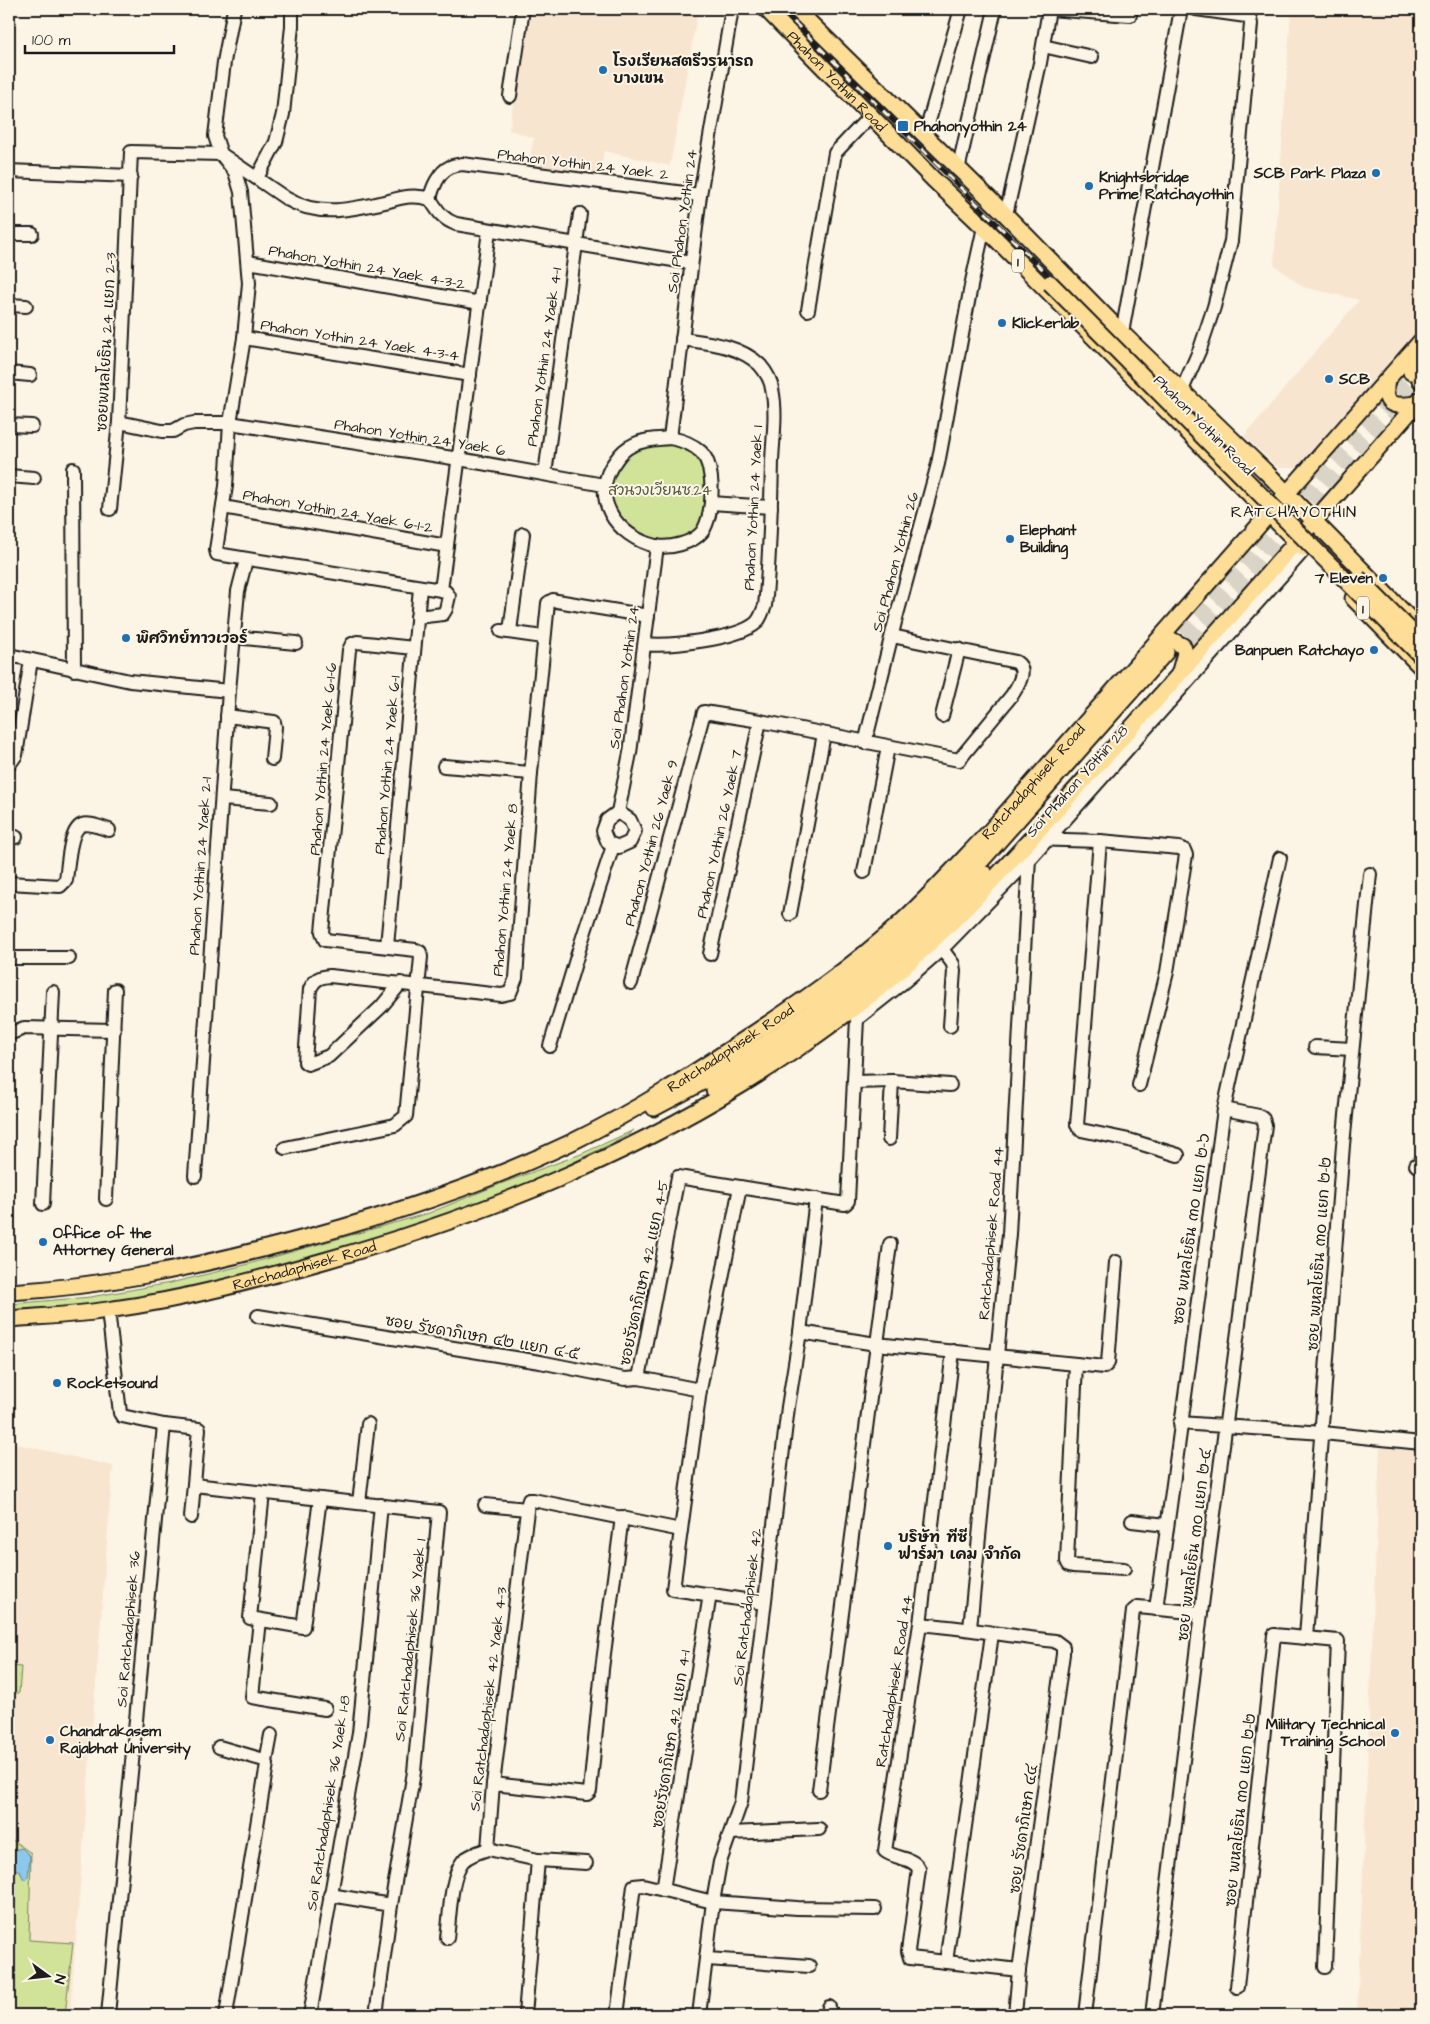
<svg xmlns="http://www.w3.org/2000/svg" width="1430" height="2024" viewBox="0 0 1430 2024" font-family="'Architects Daughter','Playpen Sans Thai',sans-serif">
	<rect width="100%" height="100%" fill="#fcf5e5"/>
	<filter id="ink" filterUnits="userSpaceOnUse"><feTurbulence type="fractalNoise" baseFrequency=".02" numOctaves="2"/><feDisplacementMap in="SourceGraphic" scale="10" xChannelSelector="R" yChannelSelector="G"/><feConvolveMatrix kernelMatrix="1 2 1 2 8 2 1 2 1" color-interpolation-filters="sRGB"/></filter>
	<g filter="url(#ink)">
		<g fill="#f8e5cf">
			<polygon points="527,9 688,9 698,11 670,166 604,151 599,179 527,169 534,138 509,130"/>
			<polygon points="1291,9 1421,9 1421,327 1296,468 1278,468 1244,436 1359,300 1303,287 1274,265"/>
			<polygon points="9,1442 113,1466 70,2015 9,2014"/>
			<polygon points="1380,1447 1421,1451 1421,2015 1357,2015"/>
		</g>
		<g fill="#d0e398" stroke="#76805a">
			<polygon points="670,438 695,447 707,464 710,509 689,541 663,546 615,521 605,494 624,451"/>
			<polygon points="634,1130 625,1137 537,1180 434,1221 311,1256 197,1288 122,1303 9,1314 9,1304 90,1297 170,1283 245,1265 429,1213 500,1184 581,1154"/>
			<polygon points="9,1666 21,1667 19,1693 9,1693"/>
			<polygon points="11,1839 31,1853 29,1940 73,1943 65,2015 31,2015 9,2009 9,1841"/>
		</g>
		<polygon fill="#8cc8ec" stroke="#5f8399" points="22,1848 30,1856 28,1877 24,1880 20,1871 12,1868 9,1851"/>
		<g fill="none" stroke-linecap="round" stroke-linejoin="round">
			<g stroke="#dad4c7" stroke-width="15" stroke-dasharray="15 8" stroke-linecap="butt">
				<polyline points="1167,651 1411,372"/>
				<polyline points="1178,661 1420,380"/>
			</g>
			<defs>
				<g id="minor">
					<polyline points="234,9 224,62 215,136 221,154 235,172 241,192 249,283 244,338 230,423 226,486 216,550 217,554 441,590 489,231"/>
					<polyline points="1049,9 1130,15"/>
					<polyline points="1043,46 1092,57"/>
					<polyline points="510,96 523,9"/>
					<polyline points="925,135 961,9"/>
					<polyline points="958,170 995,9"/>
					<polyline points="9,171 131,176"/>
					<polyline points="257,178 276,142 283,114 292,26 292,9"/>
					<path d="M430,199C432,188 439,172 450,167C453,165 459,165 462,164L700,195"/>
					<path d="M430,199C438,211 442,219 456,224L691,263"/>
					<polyline points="1006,215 1040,63 1049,9"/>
					<polyline points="9,234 32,234"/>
					<polyline points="248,262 480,303"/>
					<polyline points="9,305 26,306"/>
					<polyline points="808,310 835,153 870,116"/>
					<polyline points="1122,333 1181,9"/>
					<polyline points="244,338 470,375"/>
					<polyline points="9,373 30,375"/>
					<polyline points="1182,390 1200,349 1214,307 1231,241 1251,24 1250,19 1246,16 1196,9"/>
					<polyline points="119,422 162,431 173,431 184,425 194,423 230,423 459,459 604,485"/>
					<polyline points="9,425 32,426"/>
					<polyline points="670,438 700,195 732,9"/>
					<path d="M670,438C681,440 693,444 701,452C716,467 714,516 702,532C693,543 669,549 656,546C616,537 588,496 616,460C620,454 626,448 633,445C644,439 658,439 670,438Z"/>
					<polyline points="73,469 74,670"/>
					<polyline points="545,474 580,214"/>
					<polyline points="9,476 34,478"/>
					<polyline points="711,503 771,507"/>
					<polyline points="223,507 447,546"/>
					<path d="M110,509L119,422L131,152L221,154L287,199C319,218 355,209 389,201C403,197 415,194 430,199"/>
					<polyline points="417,617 443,614 446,609 449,596 446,592 441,590"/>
					<polyline points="501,631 543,637"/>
					<polyline points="510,631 523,534"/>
					<polyline points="234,637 296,643"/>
					<path d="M645,644C668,647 738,639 756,623C761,618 762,612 765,606C770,558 771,509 772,461C773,438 777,412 772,389C771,380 766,372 760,365C739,345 709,343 682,339"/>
					<polyline points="9,655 130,681 229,691"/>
					<polyline points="227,716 274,722 275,727 272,759"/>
					<polyline points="942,716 959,649"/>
					<polyline points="865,743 895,622 938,464 971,286 984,227"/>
					<polyline points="9,765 16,755 31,660"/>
					<polyline points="444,766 531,773"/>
					<polyline points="222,799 271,803"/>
					<polyline points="618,812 630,753 657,546"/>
					<polygon points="618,812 630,820 635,831 630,842 619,847 608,843 603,831 607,820"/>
					<polyline points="9,838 16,837"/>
					<polyline points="1100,841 1077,1125 1081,1130 1129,1140 1178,1155"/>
					<polyline points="864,872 888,747"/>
					<path d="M9,883L60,886L66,880C68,867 69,830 82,825C89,822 102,828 109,830"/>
					<polyline points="790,914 824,734"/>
					<polyline points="387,946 420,588"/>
					<polyline points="942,949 953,964 954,971 950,1026"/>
					<polyline points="710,954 760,721"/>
					<polyline points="9,958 69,958"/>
					<path d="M401,983L381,1007L329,1056L308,1064L305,1062L310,989C315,979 319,977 330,976L501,995L510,993L516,978L531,773L548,603L553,600L557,601L648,616"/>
					<path d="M631,983L704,712L760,721L959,760L1012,695C1018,686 1028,670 1016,662L892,636"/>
					<polyline points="857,1019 905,981 942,949 1031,858 1305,549"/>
					<polyline points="9,1034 24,1028 114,1030"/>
					<polyline points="550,1046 581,943 613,846"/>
					<polyline points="1315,1047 1352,1049"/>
					<polyline points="854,1082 892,1081 950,1085"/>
					<polyline points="889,1139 892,1081"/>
					<polyline points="285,1148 395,1125 406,1116 421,957 420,952 416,950 325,940 322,932 349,650 352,644 357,642 414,648"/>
					<polyline points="1416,1165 1421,1166"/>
					<polyline points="195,1176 229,691 238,591 246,560"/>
					<polyline points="740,1187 700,1390 673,1589 764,1603"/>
					<polyline points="106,1199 115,990"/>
					<polyline points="43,1204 53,992"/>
					<polyline points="108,1310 120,1413 122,1416 164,1425 199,1429 191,1517"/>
					<polyline points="258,1316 540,1362 625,1379 639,1378 700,1390"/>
					<polyline points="800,1332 876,1344 1076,1364 1067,1561 1069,1565 1073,1566 1124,1569"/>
					<path d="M953,1351L920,1624L885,1851C895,1859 913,1857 919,1869L908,1951L910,1958L1019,1970"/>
					<polyline points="1076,1364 1104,1367 1108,1363 1116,1262"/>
					<polyline points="639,1378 678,1177 845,1204 848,1201 857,1019 854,1012"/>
					<polyline points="1180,1423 1323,1433 1421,1443"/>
					<polyline points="194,1485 439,1512 414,1772 391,1905 376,2015"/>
					<polyline points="263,1493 250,1618 303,1627 320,1499"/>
					<polyline points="359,1503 368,1424"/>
					<polyline points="485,1505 527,1509"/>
					<polyline points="1132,1521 1166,1525"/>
					<polyline points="1156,1609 1224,1109 1280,858"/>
					<polyline points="260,1620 252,1697 325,1709"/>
					<path d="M920,1624C966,1628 1010,1636 1055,1641L1063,1647V1654L1019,1970L1015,2015"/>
					<polyline points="970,1628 1009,1234 1030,839 1100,841 1179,848 1184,850 1186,855 1167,972 1139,1085"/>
					<polyline points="1306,1637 1343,1145 1370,874"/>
					<polyline points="219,1747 264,1760 267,1764 226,2015"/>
					<polyline points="266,1762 271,1735"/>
					<polyline points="493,1784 587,1794 590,1791 602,1669 622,1517"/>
					<polyline points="819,1790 890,1244"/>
					<polyline points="731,1833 819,1829"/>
					<polyline points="538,1860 586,1863"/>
					<polyline points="663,1890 710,1594"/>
					<polyline points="330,1895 391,1905"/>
					<path d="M447,1938C450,1917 450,1877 463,1861C469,1855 479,1852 488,1849"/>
					<polyline points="707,1959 809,1966"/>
					<polyline points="946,1962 992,1634"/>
					<polyline points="1237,1987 1274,1635 1338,1641 1325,1967"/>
					<polyline points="108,2015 164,1425"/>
					<polyline points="310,2015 359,1733 381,1505"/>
					<polyline points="525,2015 538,1860 488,1849 493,1784 528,1503 529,1500 533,1500 681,1530"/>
					<polyline points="617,2015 634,1886 643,1885 713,1902 797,1908 875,1909"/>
					<polyline points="699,2015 713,1902 720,1862 741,1802 788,1407 800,1332 816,1199"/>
					<polyline points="828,2015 829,2007"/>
					<polyline points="1085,2015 1133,1611 1138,1607 1201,1613"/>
					<polyline points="1152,2015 1201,1613 1265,1125 1263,1119 1259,1116 1224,1109"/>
				</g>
				<g id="major">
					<path id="s1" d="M766,9L933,179L994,237L1303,548"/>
					<polyline points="796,9 1006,215 1122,333 1267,473 1421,630"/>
					<polyline points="1411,372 1421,360"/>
					<path d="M1387,380C1382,407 1394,407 1417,404"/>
					<polyline points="1420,380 1421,379"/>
					<polyline points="1353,598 1421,667"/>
					<polyline points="1155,645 1170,639 1183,646 1185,653 1180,671"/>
					<path d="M714,1090C771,1053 827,1016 879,973C917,943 951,908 985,874"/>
					<path d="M654,1108C778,1045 888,961 982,860L1166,652"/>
					<path id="s2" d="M9,1292C100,1287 190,1268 278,1245C379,1219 478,1187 572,1142C634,1112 693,1074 750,1036C801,1002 852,967 897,926C930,896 960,862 991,830L1421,341"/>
					<path id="s3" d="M9,1319C44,1316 79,1315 114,1309C186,1299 256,1280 327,1260C495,1212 652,1148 797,1049C830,1026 864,1002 895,975C968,912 1031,838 1096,767C1206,646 1313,522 1421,399"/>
				</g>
			</defs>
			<use href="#minor" stroke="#1c1c1c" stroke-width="16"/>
			<use href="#major" stroke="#1c1c1c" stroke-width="19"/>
			<use href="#minor" stroke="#fcf5e5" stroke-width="12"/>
			<use href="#major" stroke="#fedd96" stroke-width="15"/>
			<defs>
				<polyline id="rail" points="781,9 1421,646"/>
			</defs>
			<use href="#rail" stroke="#1c1c1c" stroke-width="5"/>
			<use href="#rail" stroke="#fcf5e5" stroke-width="3" stroke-dasharray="9" stroke-linecap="butt"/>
			<defs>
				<g id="major-bridge">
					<polyline points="1050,283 1421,656"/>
					<polyline points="1358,578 1421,641"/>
				</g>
			</defs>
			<use href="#major-bridge" stroke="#1c1c1c" stroke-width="19" stroke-linecap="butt"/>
			<use href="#major-bridge" stroke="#fedd96" stroke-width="15"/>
		</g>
	</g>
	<g fill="#1f6fb2" stroke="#fcf5e5" stroke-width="2">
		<circle cx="603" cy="70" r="5"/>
		<rect x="897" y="120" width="12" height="12" rx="2.5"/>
		<circle cx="1376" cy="173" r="5"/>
		<circle cx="1089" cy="186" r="5"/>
		<circle cx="1002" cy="323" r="5"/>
		<circle cx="1329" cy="379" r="5"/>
		<circle cx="1010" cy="539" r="5"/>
		<circle cx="1383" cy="578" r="5"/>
		<circle cx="126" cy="638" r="5"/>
		<circle cx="1374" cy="650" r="5"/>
		<circle cx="43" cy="1242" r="5"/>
		<circle cx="57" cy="1383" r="5"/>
		<circle cx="888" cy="1546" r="5"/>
		<circle cx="1395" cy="1733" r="5"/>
		<circle cx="50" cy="1740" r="5"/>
	</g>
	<g text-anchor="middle" stroke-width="4" stroke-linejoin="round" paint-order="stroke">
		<g fill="#fcf5e5" stroke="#5f5d58" stroke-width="1">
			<rect x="1012" y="249.5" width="12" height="23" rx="4"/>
			<rect x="1357" y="596.5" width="12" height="23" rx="4"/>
		</g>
		<g font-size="14" font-weight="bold" fill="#1c1c1c">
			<text x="1018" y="266">1</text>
			<text x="1363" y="613">1</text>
		</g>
		<g font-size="15" font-weight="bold" fill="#1c1c1c" stroke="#fcf5e5" text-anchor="start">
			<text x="613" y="66">โรงเรียนสตรีวรนารถ<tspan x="613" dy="17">บางเขน</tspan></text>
			<text x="914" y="131">Phahonyothin 24</text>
			<text x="1366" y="178" text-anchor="end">SCB Park Plaza</text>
			<text x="1099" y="182">Knightsbridge<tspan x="1099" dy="17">Prime Ratchayothin</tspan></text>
			<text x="1012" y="328">Klickerlab</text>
			<text x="1339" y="384">SCB</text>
			<text x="1020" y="535">Elephant<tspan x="1020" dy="17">Building</tspan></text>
			<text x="1373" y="583" text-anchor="end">7 Eleven</text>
			<text x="136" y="643">พิศวิทย์ทาวเวอร์</text>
			<text x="1364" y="655" text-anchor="end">Banpuen Ratchayo</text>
			<text x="53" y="1238">Office of the<tspan x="53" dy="17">Attorney General</tspan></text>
			<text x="67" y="1388">Rocketsound</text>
			<text x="898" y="1542">บริษัท ทีซี<tspan x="898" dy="17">ฟาร์มา เคม จำกัด</tspan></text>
			<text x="1385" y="1729" text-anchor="end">Military Technical<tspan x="1385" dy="17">Training School</tspan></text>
			<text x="60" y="1736">Chandrakasem<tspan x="60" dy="17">Rajabhat University</tspan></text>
		</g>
		<g font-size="15" fill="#1c1c1c" stroke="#fcf5e5">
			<text dy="5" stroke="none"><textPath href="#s1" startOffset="101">Phahon Yothin Road</textPath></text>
			<text transform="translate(583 164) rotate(7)" y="5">Phahon Yothin 24 Yaek 2</text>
			<text transform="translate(682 221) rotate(-82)" y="5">Soi Phahon Yothin 24</text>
			<text transform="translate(367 267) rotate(10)" y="5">Phahon Yothin 24 Yaek 4-3-2</text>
			<text transform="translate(360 340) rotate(9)" y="5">Phahon Yothin 24 Yaek 4-3-4</text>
			<text transform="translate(106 342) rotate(-87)" y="5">ซอยพหลโยธิน 24 แยก 2-3</text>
			<text transform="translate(544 357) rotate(-82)" y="5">Phahon Yothin 24 Yaek 4-1</text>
			<text transform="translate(1204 425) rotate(45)" y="5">Phahon Yothin Road</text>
			<text transform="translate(420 437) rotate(9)" y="5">Phahon Yothin 24 Yaek 6</text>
			<text transform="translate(753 508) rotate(-87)" y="5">Phahon Yothin 24 Yaek 1</text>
			<text transform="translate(338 511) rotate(10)" y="5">Phahon Yothin 24 Yaek 6-1-2</text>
			<text transform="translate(895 562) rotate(-75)" y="5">Soi Phahon Yothin 26</text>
			<text transform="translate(624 677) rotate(-82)" y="5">Soi Phahon Yothin 24</text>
			<text transform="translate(323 759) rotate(-85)" y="5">Phahon Yothin 24 Yaek 6-1-6</text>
			<text transform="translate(387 765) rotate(-85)" y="5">Phahon Yothin 24 Yaek 6-1</text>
			<text dy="5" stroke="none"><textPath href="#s2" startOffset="1175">Ratchadaphisek Road</textPath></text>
			<text transform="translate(1077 781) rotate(-48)" y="5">Soi Phahon Yothin 28</text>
			<text transform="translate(719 834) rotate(-78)" y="5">Phahon Yothin 26 Yaek 7</text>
			<text transform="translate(651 843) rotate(-75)" y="5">Phahon Yothin 26 Yaek 9</text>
			<text transform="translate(200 866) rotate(-86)" y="5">Phahon Yothin 24 Yaek 2-1</text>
			<text transform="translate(505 890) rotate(-85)" y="5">Phahon Yothin 24 Yaek 8</text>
			<text dy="5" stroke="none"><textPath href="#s2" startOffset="770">Ratchadaphisek Road</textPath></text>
			<text transform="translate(1191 1229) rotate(-82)" y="5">ซอย พหลโยธิน ๓๐ แยก ๒-๖</text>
			<text transform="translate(991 1233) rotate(-85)" y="5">Ratchadaphisek Road 44</text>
			<text transform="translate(1319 1254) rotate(-86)" y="5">ซอย พหลโยธิน ๓๐ แยก ๒-๒</text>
			<text dy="5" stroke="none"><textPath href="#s3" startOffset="301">Ratchadaphisek Road</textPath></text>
			<text transform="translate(644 1273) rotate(-78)" y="5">ซอยรัชดาภิเษก 42 แยก 4-5</text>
			<text transform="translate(482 1337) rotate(10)" y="5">ซอย รัชดาภิเษก ๔๒ แยก ๔-๕</text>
			<text transform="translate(1194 1545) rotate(-83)" y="5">ซอย พหลโยธิน ๓๐ แยก ๒-๔</text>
			<text transform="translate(747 1607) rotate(-83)" y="5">Soi Ratchadaphisek 42</text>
			<text transform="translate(128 1629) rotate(-85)" y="5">Soi Ratchadaphisek 36</text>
			<text transform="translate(410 1640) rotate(-84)" y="5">Soi Ratchadaphisek 36 Yaek 1</text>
			<text transform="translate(894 1681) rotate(-81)" y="5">Ratchadaphisek Road 44</text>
			<text transform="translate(488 1699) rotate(-83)" y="5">Soi Ratchadaphisek 42 Yaek 4-3</text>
			<text transform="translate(671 1739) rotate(-81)" y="5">ซอยรัชดาภิเษก 42 แยก 4-1</text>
			<text transform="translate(328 1803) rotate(-81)" y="5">Soi Ratchadaphisek 36 Yaek 1-8</text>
			<text transform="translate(1240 1810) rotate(-84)" y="5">ซอย พหลโยธิน ๓๐ แยก ๒-๒</text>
			<text transform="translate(1023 1829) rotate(-82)" y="5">ซอย รัชดาภิเษก ๔๔</text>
		</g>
		<g font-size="15" fill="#525841" stroke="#fcf5e5">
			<text x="660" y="495">สวนวงเวียนซ.24</text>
		</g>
		<g font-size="16" letter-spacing="1" fill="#1c1c1c" stroke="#fcf5e5">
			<text x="1294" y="517">RATCHAYOTHIN</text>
		</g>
	</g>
	<rect width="1430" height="2024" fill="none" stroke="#fcf5e5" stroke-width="30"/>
	<rect x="15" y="15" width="1400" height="1994" fill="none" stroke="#1c1c1c" stroke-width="2" filter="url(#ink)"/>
	<g transform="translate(48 1976) rotate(105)" stroke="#fcf5e5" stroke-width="4" paint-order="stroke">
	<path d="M0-4L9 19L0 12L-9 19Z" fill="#1c1c1c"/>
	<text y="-8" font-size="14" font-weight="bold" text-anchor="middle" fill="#1c1c1c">N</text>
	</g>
	<path d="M25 45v8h149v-8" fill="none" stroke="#1c1c1c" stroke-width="2.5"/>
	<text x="32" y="45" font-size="15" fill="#1c1c1c" stroke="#fcf5e5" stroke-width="4" paint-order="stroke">100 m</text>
</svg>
